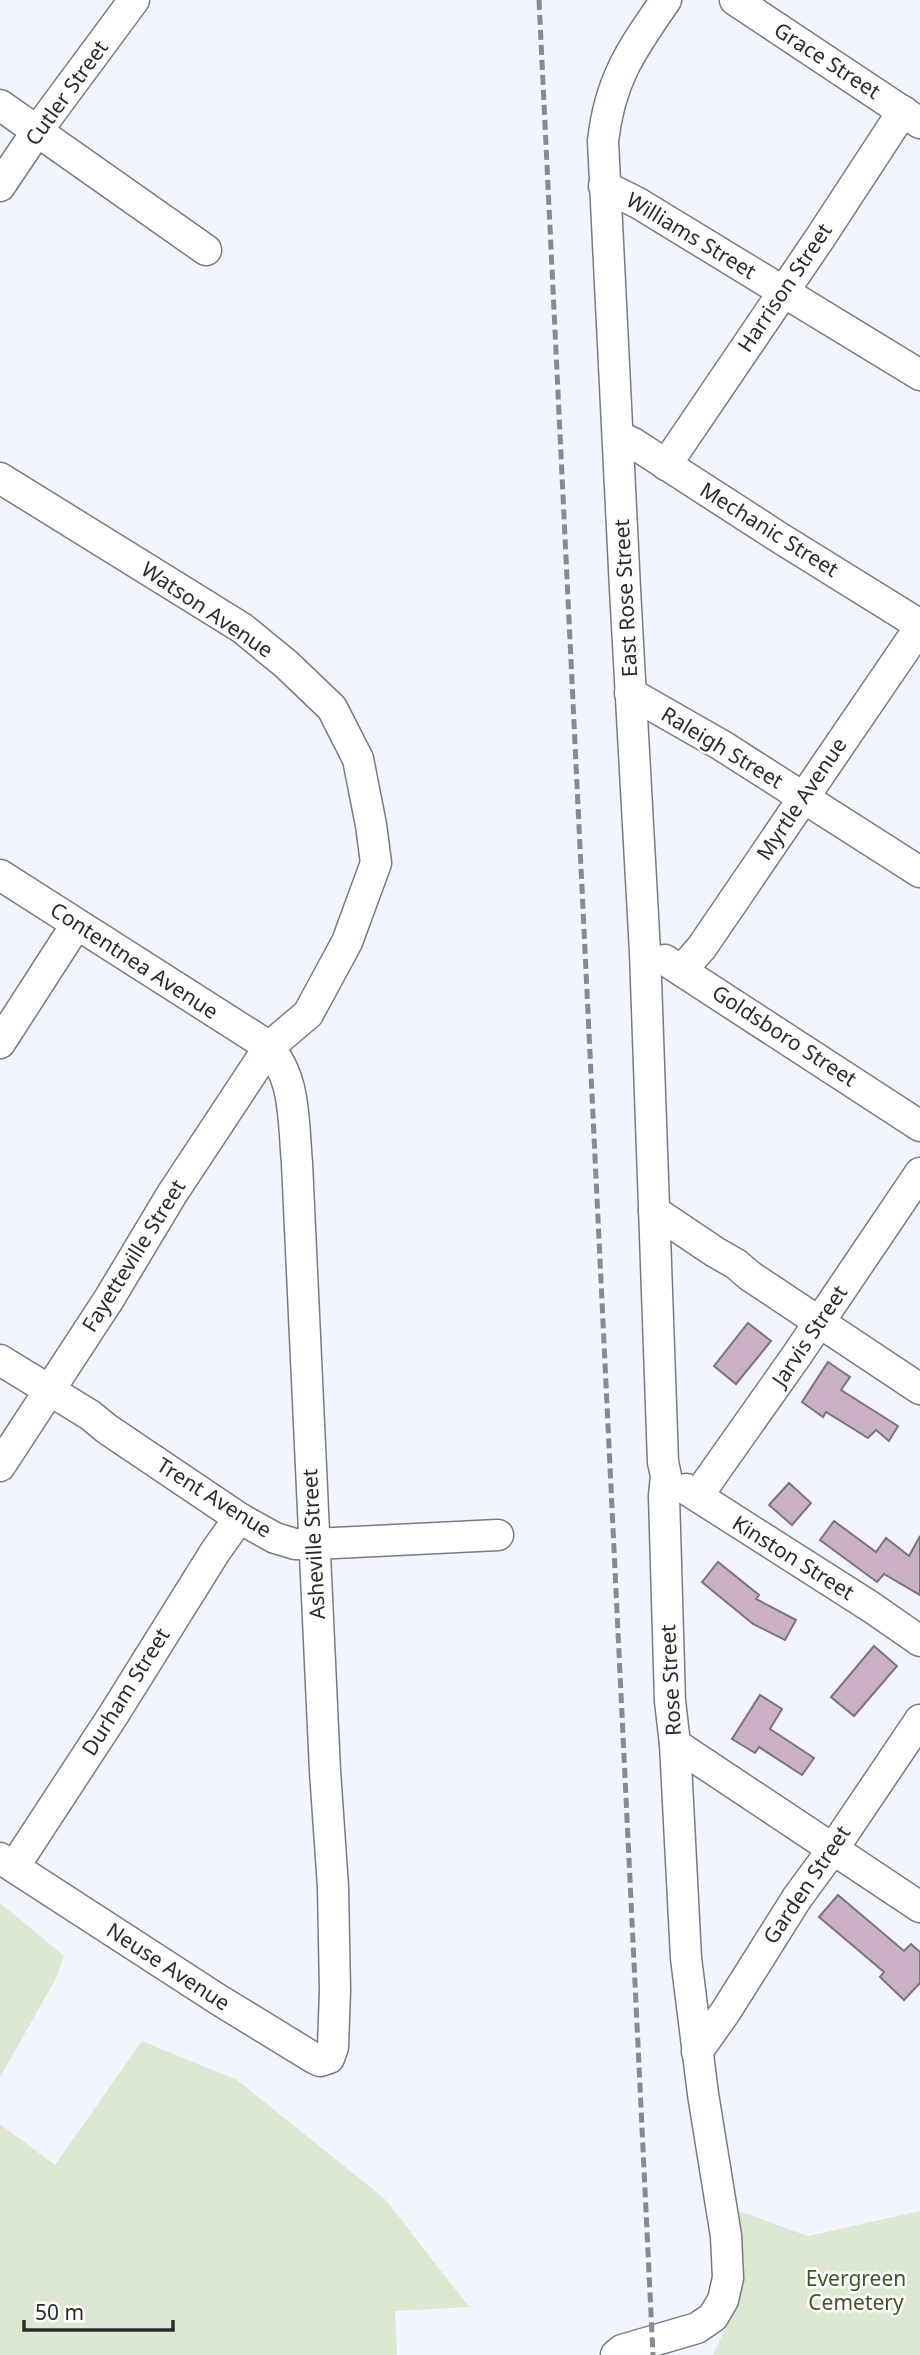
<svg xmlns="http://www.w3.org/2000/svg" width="920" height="2355" viewBox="0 0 920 2355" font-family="'Noto Sans',sans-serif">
	<rect width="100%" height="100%" fill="#f2f5fe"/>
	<g fill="#dbe7d0">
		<polygon points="0,1903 64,1956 55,1980 0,2077"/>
		<polygon points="142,2041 237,2080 385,2199 469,2307 395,2311 397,2355 0,2355 0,2124 55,2165"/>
		<polygon points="736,2210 808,2236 920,2211 920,2355 713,2355 740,2296"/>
	</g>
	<g fill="#cab0c4" stroke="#7c737a" stroke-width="2">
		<polygon points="748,1323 771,1341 736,1384 714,1366"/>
		<polygon points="828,1362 850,1377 841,1390 898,1426 889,1441 876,1430 868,1438 826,1412 823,1417 802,1402"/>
		<polygon points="789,1483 811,1503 792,1525 769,1505"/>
		<polygon points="834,1521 876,1552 886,1538 909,1556 920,1536 920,1595 884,1574 877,1582 820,1540"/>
		<polygon points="718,1562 759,1595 756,1599 796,1620 785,1640 753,1624 702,1582"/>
		<polygon points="874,1646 897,1666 854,1716 831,1697"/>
		<polygon points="760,1695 782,1709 770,1729 814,1758 802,1775 759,1747 755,1753 732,1739"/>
		<polygon points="838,1895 904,1951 911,1944 920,1952 920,1983 904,2000 880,1977 884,1972 819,1917"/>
	</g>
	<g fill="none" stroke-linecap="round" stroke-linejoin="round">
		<defs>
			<g id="minor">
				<polyline points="735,0 920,123"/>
				<polyline points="0,105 206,250"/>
				<polyline points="0,186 37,131 134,0"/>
				<polyline points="604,186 638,203 920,375"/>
				<polyline points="618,436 633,443 780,538 920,625"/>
				<polyline points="666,465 820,238 903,111"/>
				<polyline points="0,478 242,628 286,664 332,708 358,759 371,825 376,863 347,942 308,1014 269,1047 172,1194 109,1299 0,1466"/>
				<polyline points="630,693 721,745 920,872"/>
				<path d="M0,875L262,1042C297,1071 293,1122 297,1163L325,1771L333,1887L335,1991L333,2047L329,2058L320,2061L312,2057L219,2000L0,1858"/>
				<polyline points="665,960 920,1126"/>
				<polyline points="682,970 702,947 920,627"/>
				<polyline points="0,1043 76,925"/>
				<polyline points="654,1211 715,1252 736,1264 750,1276 920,1389"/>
				<polyline points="0,1360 90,1415 107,1429 239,1518 275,1538 295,1544 314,1544 498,1535"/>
				<polyline points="686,1489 871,1607 920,1641"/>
				<polyline points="701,1498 701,1491 797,1355 920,1173"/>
				<polyline points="675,1744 920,1907"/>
				<polyline points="14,1867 114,1714 215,1552 239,1518"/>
				<polyline points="697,2052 726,2011 797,1898 833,1849 920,1720"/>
				<path d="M616,2355L622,2350L697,2328L713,2317L723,2300L728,2278L726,2236L703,2094L686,1958L675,1744L670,1701L664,1496L666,1476L663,1462L645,952L625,589L603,141C610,79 632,49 666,0"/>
			</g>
		</defs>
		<use href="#minor" stroke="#787b85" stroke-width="33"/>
		<use href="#minor" stroke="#fff" stroke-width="30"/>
		<polyline stroke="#888a90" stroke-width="5" stroke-dasharray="10 5" stroke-linecap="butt" points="539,0 653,2355"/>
	</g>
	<g text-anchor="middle" stroke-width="5" stroke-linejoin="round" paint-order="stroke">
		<g font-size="21" fill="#2a2b2f" stroke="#fff">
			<text transform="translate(827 61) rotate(33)" y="7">Grace Street</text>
			<text transform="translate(67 93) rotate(-54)" y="7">Cutler Street</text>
			<text transform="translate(691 236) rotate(31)" y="7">Williams Street</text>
			<text transform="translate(785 288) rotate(-56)" y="7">Harrison Street</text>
			<text transform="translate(769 530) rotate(32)" y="7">Mechanic Street</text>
			<text transform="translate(626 598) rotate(-93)" y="7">East Rose Street</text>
			<text transform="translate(207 610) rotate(34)" y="7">Watson Avenue</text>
			<text transform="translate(722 748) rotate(31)" y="7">Raleigh Street</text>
			<text transform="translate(802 799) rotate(-56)" y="7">Myrtle Avenue</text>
			<text transform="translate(134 961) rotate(33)" y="7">Contentnea Avenue</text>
			<text transform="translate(784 1036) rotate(33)" y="7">Goldsboro Street</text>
			<text transform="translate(134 1256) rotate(-58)" y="7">Fayetteville Street</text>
			<text transform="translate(810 1336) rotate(-56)" y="7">Jarvis Street</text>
			<text transform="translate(214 1498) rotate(32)" y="7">Trent Avenue</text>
			<text transform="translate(314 1544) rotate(-93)" y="7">Asheville Street</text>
			<text transform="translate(793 1558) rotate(32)" y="7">Kinston Street</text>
			<text transform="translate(671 1680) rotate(-93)" y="7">Rose Street</text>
			<text transform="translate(126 1692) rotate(-58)" y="7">Durham Street</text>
			<text transform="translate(807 1885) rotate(-56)" y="7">Garden Street</text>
			<text transform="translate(168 1967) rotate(33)" y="7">Neuse Avenue</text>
		</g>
		<g font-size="21" fill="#3f5328" stroke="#fff">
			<text x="856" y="2286">Evergreen<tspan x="856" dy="24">Cemetery</tspan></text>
		</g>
	</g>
	<path d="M24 2320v10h149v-10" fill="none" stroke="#2a2b2f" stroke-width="3.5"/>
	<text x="35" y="2320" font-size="21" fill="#2a2b2f" stroke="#ffffff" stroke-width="5" paint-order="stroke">50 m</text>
</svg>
